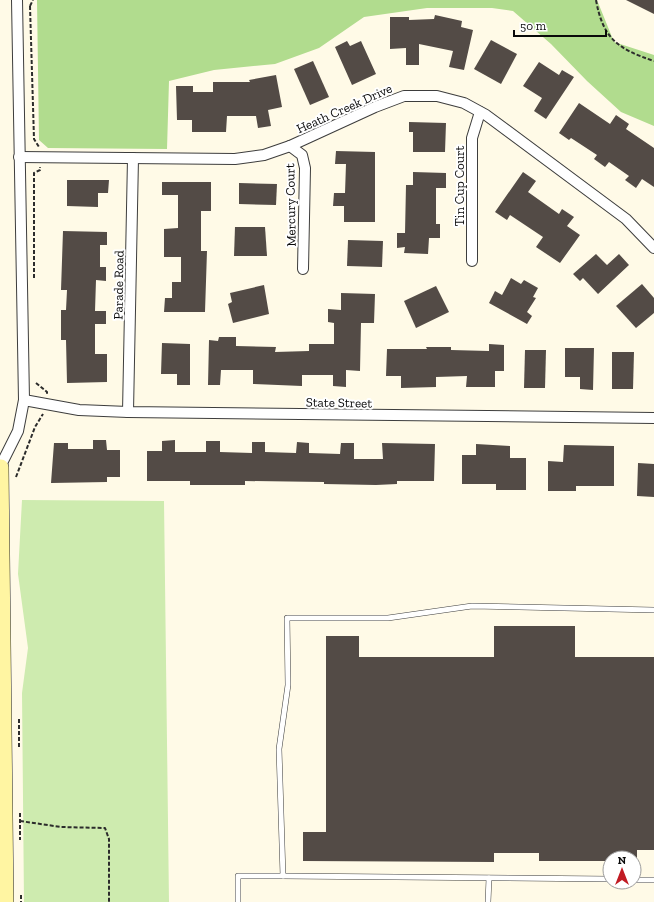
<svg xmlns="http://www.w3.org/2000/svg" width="654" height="902" viewBox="0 0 654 902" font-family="'Zilla Slab',serif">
	<rect width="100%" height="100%" fill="#fffae7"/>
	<polygon fill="#ceebaf" points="22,500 164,501 169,902 24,902 22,693 28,648 18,574"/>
	<polygon fill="#b1dc8e" points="37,0 597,0 614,42 654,55 654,126 621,112 587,81 551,44 513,11 492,8 427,8 364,17 319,48 275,64 214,70 169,81 167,149 48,148 39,140"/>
	<g fill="#534b46">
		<polygon points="626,0 654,0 654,14"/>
		<polygon points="435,15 462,21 461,27 473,30 464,70 449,67 453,51 419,44 419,65 406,65 406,48 390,49 390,17 409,17 409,20 434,19"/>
		<polygon points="491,40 517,54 501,84 474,69"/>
		<polygon points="347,41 350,46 361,41 376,74 352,85 335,47"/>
		<polygon points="313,61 329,97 310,105 294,69"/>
		<polygon points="539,62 559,75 562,70 574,77 546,119 534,111 542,98 523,86"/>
		<polygon points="276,75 282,107 268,110 271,126 258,128 256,116 227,116 226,132 192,132 192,120 177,120 176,86 193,86 193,92 213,92 213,82 250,82 249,80"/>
		<polygon points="579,103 610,124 616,115 629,124 626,129 654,148 654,187 642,179 636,188 625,180 629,176 609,162 605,167 594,159 597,155 571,138 569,140 559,133"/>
		<polygon points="409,122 446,123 445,152 413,152 413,132 409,132"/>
		<polygon points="336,151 375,152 375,222 344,222 344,206 333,206 334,193 345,193 346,164 335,164"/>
		<polygon points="413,172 446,173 446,188 436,188 436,224 440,224 440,238 429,238 428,254 404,253 405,247 397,248 397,233 405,233 406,185 413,185"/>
		<polygon points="523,172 536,181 528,192 559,214 562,209 574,217 567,226 580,235 560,263 536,247 543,237 510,215 507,220 495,212"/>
		<polygon points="67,180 109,180 108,193 98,193 98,207 67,206"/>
		<polygon points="162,182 211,182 211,211 201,211 201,251 207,251 205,312 164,312 165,298 172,298 172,282 181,282 181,257 164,257 164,229 178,228 178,195 162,195"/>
		<polygon points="239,183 277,184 276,205 239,204"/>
		<polygon points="235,227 265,227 267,256 234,256"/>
		<polygon points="63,231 107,232 107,245 100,245 100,267 106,267 106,281 96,280 95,311 106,311 106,324 95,324 95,354 107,354 107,382 67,383 66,340 61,340 61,310 66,310 67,290 61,290"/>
		<polygon points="348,240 383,241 382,267 347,266"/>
		<polygon points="596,254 607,265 619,254 629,265 598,294 583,278 580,281 573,274"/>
		<polygon points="511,278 521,284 524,280 538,288 533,297 536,298 527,312 532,316 527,324 489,303 495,291 502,295"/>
		<polygon points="642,284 654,298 654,313 636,328 616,306"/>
		<polygon points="264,285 269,314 233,323 228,304 232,302 230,293"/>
		<polygon points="436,286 449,312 416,328 404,301"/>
		<polygon points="341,293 375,294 374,323 361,323 360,371 346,370 346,387 333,386 333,375 302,375 302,386 253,384 253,370 221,370 220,385 208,385 209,340 218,341 219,337 236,337 236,346 276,347 275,352 309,351 309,344 334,344 334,323 328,322 328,309 341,310"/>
		<polygon points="162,343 190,344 190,385 177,385 177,374 161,374"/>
		<polygon points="489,344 504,345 504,371 495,371 495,387 466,387 467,376 436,377 436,387 401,388 401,376 386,376 387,349 427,349 426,347 451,347 451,350 489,351"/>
		<polygon points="565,348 594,348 593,390 580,389 580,377 565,377"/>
		<polygon points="525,350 546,350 545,388 524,388"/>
		<polygon points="612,352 634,352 633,389 612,389"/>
		<polygon points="93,440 106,440 107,450 120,450 120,477 107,477 107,482 51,483 54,443 68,443 68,449 93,449"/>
		<polygon points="175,440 175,452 206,452 206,441 220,441 220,452 252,453 252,442 265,442 265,452 296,453 297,442 309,443 309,453 340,454 341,443 354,443 354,459 383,459 382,443 435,444 434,481 397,481 397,484 376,485 324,484 324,482 245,481 245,485 190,485 190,481 147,481 147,451 162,451 162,441"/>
		<polygon points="476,444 510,446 510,458 526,458 526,490 496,490 496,484 462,484 462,455 476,455"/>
		<polygon points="564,445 614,446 614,486 576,486 576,491 548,491 548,461 563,462"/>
		<polygon points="638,463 654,464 654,497 637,496"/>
		<polygon points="494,626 575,626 575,657 654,657 654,850 637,850 637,858 610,858 610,861 539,861 539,853 494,853 494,862 303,861 303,832 326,832 326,636 359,636 359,657 494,657"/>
	</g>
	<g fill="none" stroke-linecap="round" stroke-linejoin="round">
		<defs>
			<g id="lane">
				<polyline points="283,876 610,879"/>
				<polyline points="634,880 654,880"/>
				<polyline points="238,902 238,876 283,876 279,749 288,685 287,618 388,618 472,606 654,610"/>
				<polyline points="488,902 489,878"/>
			</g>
			<g id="street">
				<polyline points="290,146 302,155 305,168 303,269"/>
				<polyline points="19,157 235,159 264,155 290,146 375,107 404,96 437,96 464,103 486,115 626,219 654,248"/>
				<polyline points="472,261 472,138 480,112"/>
				<polyline points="24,400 79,410 128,412 654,418"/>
				<polyline points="128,412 133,158"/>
				<polyline points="0,467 18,431 24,400 17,0"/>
			</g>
			<polyline id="secondary" points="1,467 6,902"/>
		</defs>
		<use href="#lane" stroke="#3d3d3d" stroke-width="6"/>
		<use href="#street" stroke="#3d3d3d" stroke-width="12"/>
		<use href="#secondary" stroke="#2c2c2c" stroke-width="16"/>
		<g stroke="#2c2c2c" stroke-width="2" stroke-dasharray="4 2" stroke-linecap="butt">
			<path d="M596,0C603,39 618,49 654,61"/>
			<polyline points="30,6 34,139 39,147"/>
			<polyline points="30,6 33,0"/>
			<polyline points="34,278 34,173 40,170 40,167"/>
			<polyline points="36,383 47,392 47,394"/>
			<polyline points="16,477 35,427 43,414"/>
			<polyline points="19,719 19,747"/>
			<polyline points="20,813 20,840"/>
			<polyline points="20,821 61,827 105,828 109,839 109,902"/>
			<polyline points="21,895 21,902"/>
		</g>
		<use href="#lane" stroke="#fff" stroke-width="5"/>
		<use href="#street" stroke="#fff" stroke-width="10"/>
		<use href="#secondary" stroke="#fff5a2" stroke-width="15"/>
	</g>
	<g text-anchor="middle" stroke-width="4" stroke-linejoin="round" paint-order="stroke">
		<g font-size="13" fill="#0a0a0a" stroke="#fff">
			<text transform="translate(344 108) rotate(-24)" y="5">Heath Creek Drive</text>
			<text transform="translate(459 186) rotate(-90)" y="5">Tin Cup Court</text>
			<text transform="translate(290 205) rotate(-91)" y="5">Mercury Court</text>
			<text transform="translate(118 285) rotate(-89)" y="5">Parade Road</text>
			<text transform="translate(339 402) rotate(1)" y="5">State Street</text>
		</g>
	</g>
	<g transform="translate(622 870)"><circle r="19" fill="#ffffff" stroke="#9d9d9d"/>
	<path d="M0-3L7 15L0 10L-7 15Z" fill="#c11b23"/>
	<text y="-6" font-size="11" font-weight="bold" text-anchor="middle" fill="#0a0a0a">N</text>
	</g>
	<path d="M514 30v6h92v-6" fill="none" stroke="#0a0a0a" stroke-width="2"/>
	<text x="520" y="30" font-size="12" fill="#0a0a0a" stroke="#ffffff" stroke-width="3" paint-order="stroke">50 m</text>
</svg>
